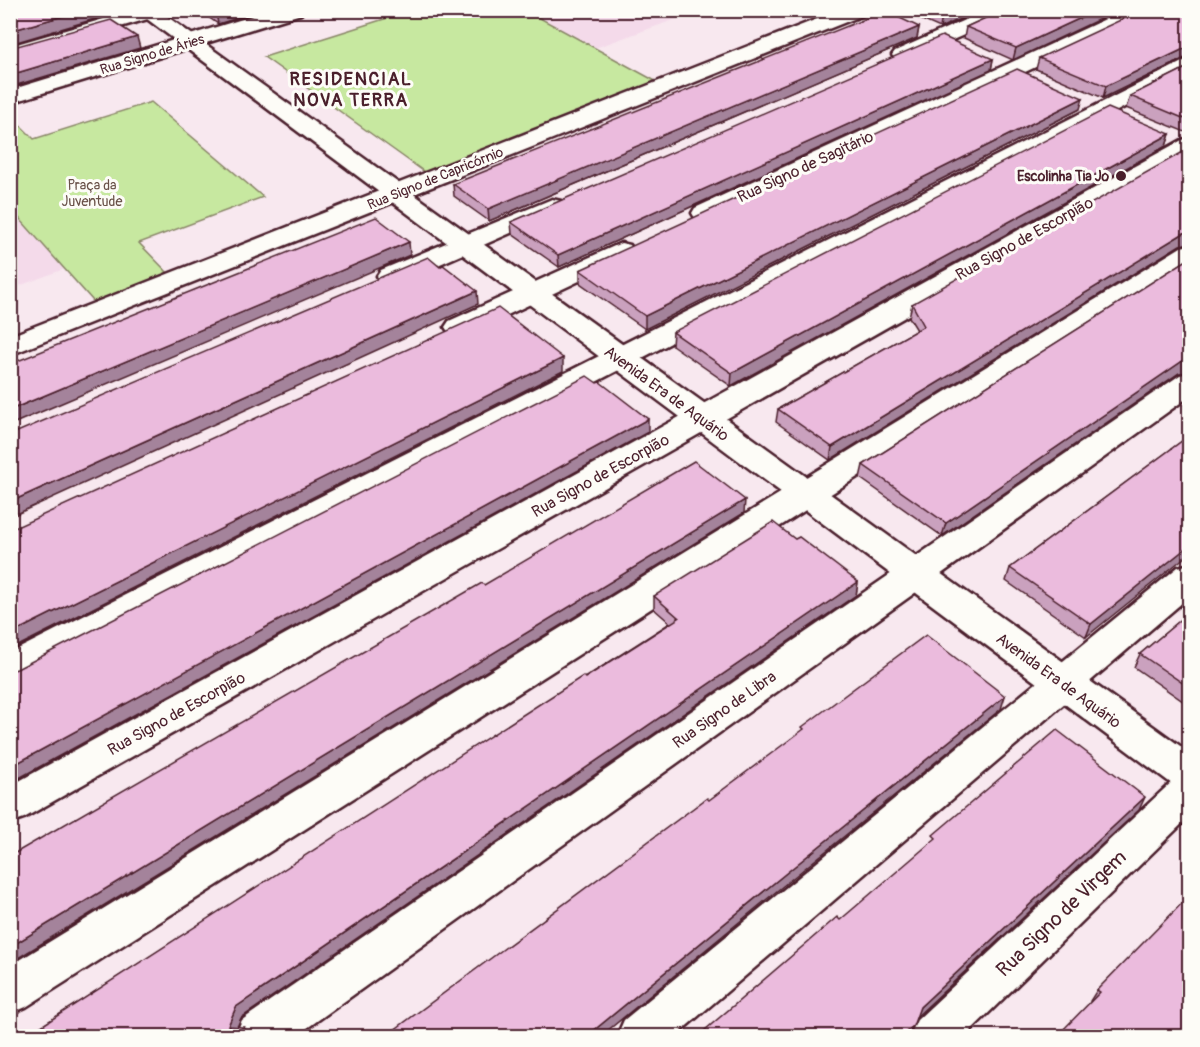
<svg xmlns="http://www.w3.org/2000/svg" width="1200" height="1047" viewBox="0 0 1200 1047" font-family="Pangolin,sans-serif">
	<rect width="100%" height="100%" fill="#f8e8ef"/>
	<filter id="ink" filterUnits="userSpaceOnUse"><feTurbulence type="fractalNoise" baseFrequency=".0167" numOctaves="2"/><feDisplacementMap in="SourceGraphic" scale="12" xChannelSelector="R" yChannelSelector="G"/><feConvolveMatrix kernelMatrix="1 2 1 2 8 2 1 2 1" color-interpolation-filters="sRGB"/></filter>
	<g filter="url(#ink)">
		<g fill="#f4daea">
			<polygon points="527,11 527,10 699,11 595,48"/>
			<polygon points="11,209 64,269 11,289"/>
		</g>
		<g fill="#c7e8a0" stroke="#888466" stroke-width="1.5">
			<polygon points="395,11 527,11 659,83 426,173 264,57 400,14"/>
			<polygon points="151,102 263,197 139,243 168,273 94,302 11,209 11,116 34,139"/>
		</g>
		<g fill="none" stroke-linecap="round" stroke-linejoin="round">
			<defs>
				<g id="minor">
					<polygon points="135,10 168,10 165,14 10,59 10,46"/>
					<polygon points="272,10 304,10 301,14 10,103 10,90"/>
					<polygon points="840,10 869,10 866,14 10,355 10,336"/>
					<polygon points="987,10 1015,10 1012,14 909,59 902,61 895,59 892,55 895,51"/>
					<polygon points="1125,10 1152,10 1149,14 713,218 704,220 695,218 692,213 695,208"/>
					<polygon points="1190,58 1190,73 23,680 10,684 10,653"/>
					<polygon points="1190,138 1190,155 24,818 10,823 10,786 1182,140"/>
					<polygon points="552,199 561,201 564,206 561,211 399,282 390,284 381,282 377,276 381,270"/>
					<polygon points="621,243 630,245 634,251 630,257 469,333 459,335 449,333 445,327 449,321"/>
					<polygon points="1190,245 1190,265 26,1007 10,1014 10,966 1181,247"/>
					<polygon points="1190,373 1190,396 296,1036 235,1036 242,1020 1180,375"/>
					<polygon points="1190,564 1190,596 675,1036 617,1036 624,1020 1178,567"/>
					<polygon points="1190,773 1190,816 965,1036 910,1036 917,1020 1176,778"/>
				</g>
				<polygon id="tertiary" points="135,10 158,10 1190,753 1190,792 1176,787"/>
			</defs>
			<use href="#minor" stroke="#4a1f2b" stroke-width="5"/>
			<use href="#tertiary" stroke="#4a1f2b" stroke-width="5"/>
			<use href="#minor" fill="#fdfcf7" fill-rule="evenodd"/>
			<use href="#tertiary" fill="#fdfcf7" fill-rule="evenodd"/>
		</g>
		<g fill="#caa1be" stroke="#4a1f2b" stroke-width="1.5">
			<polygon points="198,10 263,10 218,24"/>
			<polygon points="906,10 980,10 940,28 906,13"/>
			<polygon points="1003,10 1119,10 1013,60 964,38 966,27"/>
			<polygon points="1190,10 1190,56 1103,98 1036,69 1039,58"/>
			<polygon points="919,27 917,38 489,221 454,196 453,184"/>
			<polygon points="993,59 991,70 559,267 512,234 511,222"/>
			<polygon points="1190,66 1190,134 1126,108 1130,96"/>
			<polygon points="1080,109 645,329 580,283 580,270"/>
			<polygon points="1170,134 1166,146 731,386 672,345 673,332"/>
			<polygon points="1180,245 830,460 776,422 778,409 917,330 909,317 912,304"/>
			<polygon points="1190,258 1190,372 1179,373 942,536 860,478 863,465"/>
			<polygon points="1190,435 1086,637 1006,581 1010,568"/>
			<polygon points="795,539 858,582 856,595 241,1018 237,1027 26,1036 670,623 654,609 654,596"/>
			<polygon points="1190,612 1190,706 1134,667 1140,654"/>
			<polygon points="1097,990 1190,1036 1090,1001"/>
		</g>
		<g fill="#a4839b" stroke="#4a1f2b" stroke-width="1.5">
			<polygon points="84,10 96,10 98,18 10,44 10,31"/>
			<polygon points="224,10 263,10 218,24 216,13"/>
			<polygon points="956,10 980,10 940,28 942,16"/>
			<polygon points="1098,10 1119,10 1013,60 1016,48"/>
			<polygon points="919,27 917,38 489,221 488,209"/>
			<polygon points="137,37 140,48 10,87 10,75"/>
			<polygon points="1190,46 1189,56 1103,98 1106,86"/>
			<polygon points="993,59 991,70 559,267 558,255"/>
			<polygon points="1083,98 1080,109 645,329 645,316"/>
			<polygon points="1170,134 1166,146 731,386 732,373"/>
			<polygon points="1190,231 1190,243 1180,245 830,460 832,447 1184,233"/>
			<polygon points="409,242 410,255 10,425 10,410"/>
			<polygon points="477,291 478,304 10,517 10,502"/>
			<polygon points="563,358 563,371 10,650 10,634"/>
			<polygon points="1190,359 1190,372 1179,373 942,536 946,523 1184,360"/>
			<polygon points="648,419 648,432 10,783 10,767"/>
			<polygon points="745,500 744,513 10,963 10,947"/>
			<polygon points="1190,545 1190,553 1086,637 1091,624"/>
			<polygon points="858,582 856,595 241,1018 234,1034 244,1027 248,1036 230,1036 228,1026 236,1007"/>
			<polygon points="1005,696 1001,709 783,886 601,1036 587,1036 785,874"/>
			<polygon points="1145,797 1139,810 915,1018 920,1007"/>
			<polygon points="913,1026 908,1036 901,1036"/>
		</g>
		<g fill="#ebbbdd" stroke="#4a1f2b" stroke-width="1.5">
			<polygon points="10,10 84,10 10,31"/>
			<polygon points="212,10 224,10 216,13"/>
			<polygon points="928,10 956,10 942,16"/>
			<polygon points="1003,10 1098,10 1016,48 966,27"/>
			<polygon points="1142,10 1190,10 1190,46 1106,86 1039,58"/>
			<polygon points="885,11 919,27 488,209 453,184"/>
			<polygon points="111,20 137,37 10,75 10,48"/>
			<polygon points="942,36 993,59 558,255 511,222"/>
			<polygon points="1190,66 1190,121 1130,96"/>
			<polygon points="1017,69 1083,98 645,316 580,270"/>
			<polygon points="1108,108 1170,134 732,373 673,332"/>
			<polygon points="1190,148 1190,231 1184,233 832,447 778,409 924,326 912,304"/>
			<polygon points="376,217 409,242 10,410 10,364"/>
			<polygon points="428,257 440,267 443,265 477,291 10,502 10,435"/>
			<polygon points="1190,258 1190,359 1184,360 946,523 863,465"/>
			<polygon points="498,308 563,358 10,634 10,530"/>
			<polygon points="587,376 597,383 600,382 648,419 10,767 10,671 17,669"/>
			<polygon points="1190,435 1190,545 1091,624 1010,568"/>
			<polygon points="694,461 745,500 10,947 10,856 482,583 484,585"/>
			<polygon points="773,522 795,539 799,537 858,582 236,1007 228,1026 244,1027 230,1036 26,1036 583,676 585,678 679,618 654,596"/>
			<polygon points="1190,612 1190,688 1140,654"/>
			<polygon points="926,635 1005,696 785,874 587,1036 386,1036 707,798 709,800 804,729 802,727"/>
			<polygon points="1057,730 1145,797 920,1007 913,1026 901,1036 698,1036 837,917 840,920 936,838 933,835"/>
			<polygon points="1190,895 1190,1036 1057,1036 1100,992 1097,990"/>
		</g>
	</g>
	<circle fill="#4a1f2b" stroke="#fdfcf7" stroke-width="2" cx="1121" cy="176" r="6"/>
	<g text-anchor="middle" stroke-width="6" stroke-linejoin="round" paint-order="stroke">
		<g font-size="14" fill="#4a1f2b" stroke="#fdfcf7">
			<text transform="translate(152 54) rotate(-17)" y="5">Rua Signo de Áries</text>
			<text transform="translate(435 178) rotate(-22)" y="5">Rua Signo de Capricórnio</text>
		</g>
		<g font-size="14" font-weight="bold" fill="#4a1f2b" stroke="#fdfcf7" text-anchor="end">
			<text x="1109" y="181">Escolinha Tia Jo</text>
		</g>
		<g font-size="14" fill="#695148" stroke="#fdfcf7">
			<text x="92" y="190">Praça da<tspan x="92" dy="16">Juventude</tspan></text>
		</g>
		<g font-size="16" fill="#4a1f2b" stroke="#fdfcf7">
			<text transform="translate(805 166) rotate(-25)" y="6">Rua Signo de Sagitário</text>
			<text transform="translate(1024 238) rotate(-29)" y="6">Rua Signo de Escorpião</text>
			<text transform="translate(667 393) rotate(36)" y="6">Avenida Era de Aquário</text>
			<text transform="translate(600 475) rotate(-29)" y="6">Rua Signo de Escorpião</text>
			<text transform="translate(1059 680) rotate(36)" y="6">Avenida Era de Aquário</text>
			<text transform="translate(724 709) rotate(-35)" y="6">Rua Signo de Libra</text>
			<text transform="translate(176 713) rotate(-29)" y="6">Rua Signo de Escorpião</text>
		</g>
		<g font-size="18" font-weight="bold" letter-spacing="1.5" fill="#4a1f2b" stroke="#fdfcf7">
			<text x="351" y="85">RESIDENCIAL<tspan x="351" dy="21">NOVA TERRA</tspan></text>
		</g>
		<g font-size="20" fill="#4a1f2b" stroke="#fdfcf7">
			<text transform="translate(1061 913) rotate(-44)" y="7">Rua Signo de Virgem</text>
		</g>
	</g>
	<rect width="1200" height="1047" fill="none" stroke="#fdfcf7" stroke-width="36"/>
	<rect x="18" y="18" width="1164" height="1011" fill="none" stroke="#4a1f2b" stroke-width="2" filter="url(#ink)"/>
</svg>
